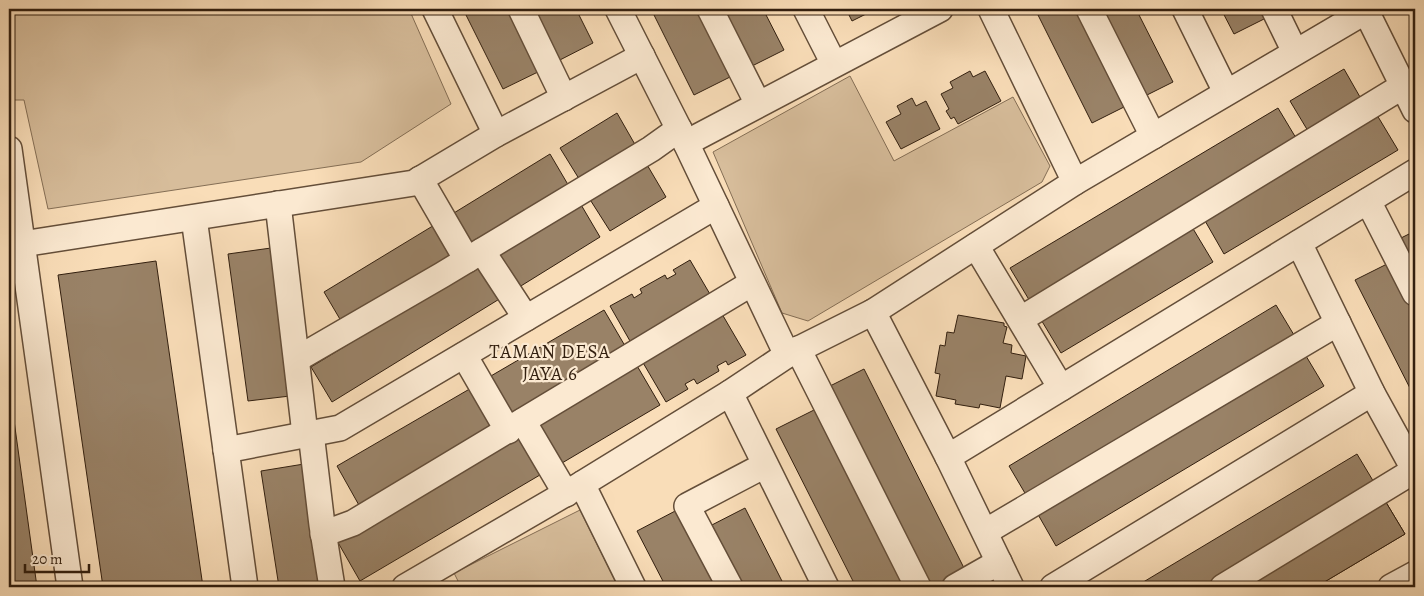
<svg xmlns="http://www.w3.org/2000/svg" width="1424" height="596" viewBox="0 0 1424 596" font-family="Alegreya,serif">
	<rect width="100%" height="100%" fill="#f9ddb8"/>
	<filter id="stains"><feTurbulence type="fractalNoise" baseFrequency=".004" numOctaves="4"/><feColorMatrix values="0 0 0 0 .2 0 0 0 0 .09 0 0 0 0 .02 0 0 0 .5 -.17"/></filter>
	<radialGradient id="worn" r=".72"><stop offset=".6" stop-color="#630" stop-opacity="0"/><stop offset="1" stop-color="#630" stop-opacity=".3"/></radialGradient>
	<g fill="#d7bd9b" stroke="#846e55">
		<polygon points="9,9 409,9 451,104 361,162 48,209 24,100 9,100"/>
		<polygon points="850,76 894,161 1013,97 1050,166 1042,182 808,321 782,313 713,152"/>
		<polygon points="580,510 618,587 461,587 454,573"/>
	</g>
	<g fill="#998267" stroke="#321f0f">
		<polygon points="463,9 511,9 542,70 503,89"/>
		<polygon points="527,9 576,9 593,43 554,63"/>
		<polygon points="651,9 701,9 734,75 694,95"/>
		<polygon points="718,9 763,9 784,50 748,68"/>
		<polygon points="846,9 876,9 852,21"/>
		<polygon points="1035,9 1080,9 1128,105 1092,123"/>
		<polygon points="1092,9 1136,9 1173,82 1137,100"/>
		<polygon points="1221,9 1264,9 1268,17 1234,34"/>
		<polygon points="1344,69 1364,104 1311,136 1290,101"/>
		<polygon points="970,71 973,77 985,71 1001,101 958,124 954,117 951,119 946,111 949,109 941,94 953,88 950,82"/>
		<polygon points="912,98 916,106 926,101 940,129 901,149 886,122 901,114 897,106"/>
		<polygon points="1278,108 1299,143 1031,303 1010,268"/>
		<polygon points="617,113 637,148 581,182 560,148"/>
		<polygon points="1377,115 1398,150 1224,254 1204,219"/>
		<polygon points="550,154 570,188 469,250 449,216"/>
		<polygon points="646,163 666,197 610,231 589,198"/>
		<polygon points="580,203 600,237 516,289 495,255"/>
		<polygon points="436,224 456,258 344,326 324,292"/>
		<polygon points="1192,227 1213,262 1061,353 1040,318"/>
		<polygon points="1415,231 1415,286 1393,242"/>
		<polygon points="271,248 290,396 248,401 228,254"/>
		<polygon points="690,260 714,301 634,348 610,306 632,294 634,298 642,293 640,289 665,275 667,279 676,274 673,270"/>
		<polygon points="156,261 203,587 103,587 58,275"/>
		<polygon points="1391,262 1415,310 1415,398 1355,280"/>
		<polygon points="480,264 501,298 332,402 311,367"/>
		<polygon points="1276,305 1297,340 1029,500 1009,466"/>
		<polygon points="604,310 628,351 508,421 484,380"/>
		<polygon points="722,314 746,355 728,365 726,361 717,366 719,371 697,384 694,379 685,384 688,389 666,402 642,361"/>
		<polygon points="958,315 1004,323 1004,326 1007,327 1003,343 1012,345 1011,353 1026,356 1022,379 1006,376 1000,408 980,404 979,408 955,404 956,400 936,396 940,374 935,373 940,345 945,346 947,332 954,333"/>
		<polygon points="1303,351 1324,386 1056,546 1036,511"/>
		<polygon points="636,364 660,405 557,466 533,424"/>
		<polygon points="864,369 966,572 936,587 924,587 824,389"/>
		<polygon points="9,384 37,587 9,587"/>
		<polygon points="473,387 497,428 360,507 337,466"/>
		<polygon points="818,408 905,580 891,587 856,587 776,429"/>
		<polygon points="521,431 545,472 360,581 336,539"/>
		<polygon points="1357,454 1378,489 1214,587 1135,587"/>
		<polygon points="304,464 324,587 279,587 261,471"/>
		<polygon points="1384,499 1405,534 1316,587 1237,587"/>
		<polygon points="1384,499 1405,534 1316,587 1237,587"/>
		<polygon points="745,508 785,587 736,587 706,528"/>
		<polygon points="679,509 718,587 666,587 637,531"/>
	</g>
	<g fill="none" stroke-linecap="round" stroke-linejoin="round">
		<defs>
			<g id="minor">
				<polyline points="435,9 496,134"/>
				<polyline points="521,9 564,98"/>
				<polyline points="618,9 686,143 787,355"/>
				<polyline points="710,9 758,104"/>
				<polyline points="806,9 834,64"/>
				<polyline points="991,9 1075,182"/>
				<polyline points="1089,9 1153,136"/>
				<polyline points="1185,9 1226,92"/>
				<polyline points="1274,9 1295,52"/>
				<polyline points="1365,9 1415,110"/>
				<polyline points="686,143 940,9"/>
				<polyline points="9,149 70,587"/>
				<polyline points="420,179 467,260"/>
				<polyline points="1368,201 1415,293"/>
				<polyline points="278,204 305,434"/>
				<polyline points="194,218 245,587"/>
				<polyline points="1299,243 1372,393 1415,471"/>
				<polyline points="22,244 414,183 496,134 642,56"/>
				<polyline points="976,246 1061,388"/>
				<polyline points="482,251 526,318"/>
				<polyline points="873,312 948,457 1011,587"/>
				<polyline points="1021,319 1403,86"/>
				<polyline points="798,349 918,587"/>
				<polyline points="464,355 508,431"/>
				<polyline points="297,359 442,275 651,149 679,129"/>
				<polyline points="730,393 826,587"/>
				<polyline points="523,421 566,494"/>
				<polyline points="311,433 322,525 332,587"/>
				<polyline points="226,450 340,428 716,206"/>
				<polyline points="948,457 1415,172"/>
				<polyline points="582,484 633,587"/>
				<polyline points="985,532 1338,323"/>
				<polyline points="323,534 353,523 752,283"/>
				<polyline points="405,587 582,484 730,393 787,355 873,312 1075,182 1366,11"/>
				<polyline points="730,587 687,506 765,465"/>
				<polyline points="955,587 999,562"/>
				<polyline points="1053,587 1372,393"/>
				<polyline points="1223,587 1415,470"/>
				<polyline points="1391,587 1415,574"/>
			</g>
		</defs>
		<use href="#minor" stroke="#644e39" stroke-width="28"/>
		<use href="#minor" stroke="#fbe9d1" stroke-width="25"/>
	</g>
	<g text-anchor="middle" stroke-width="4.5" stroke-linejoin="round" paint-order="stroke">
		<g font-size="19" letter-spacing="1" fill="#321f0f" stroke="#fbe9d1">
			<text x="550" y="358">TAMAN DESA<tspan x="550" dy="22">JAYA 6</tspan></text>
		</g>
	</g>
	<rect width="1424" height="596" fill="none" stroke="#f9ddb8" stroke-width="30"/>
	<rect x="10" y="10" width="1404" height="576" fill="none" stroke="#321f0f" stroke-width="2.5"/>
	<rect x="15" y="15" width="1394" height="566" fill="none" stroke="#321f0f"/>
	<path d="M25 564v8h64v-8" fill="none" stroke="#321f0f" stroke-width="2.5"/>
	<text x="32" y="564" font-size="15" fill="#321f0f" stroke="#fbe9d1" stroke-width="4" paint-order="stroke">20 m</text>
	<rect width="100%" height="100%" filter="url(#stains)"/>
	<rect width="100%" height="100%" fill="url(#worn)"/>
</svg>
